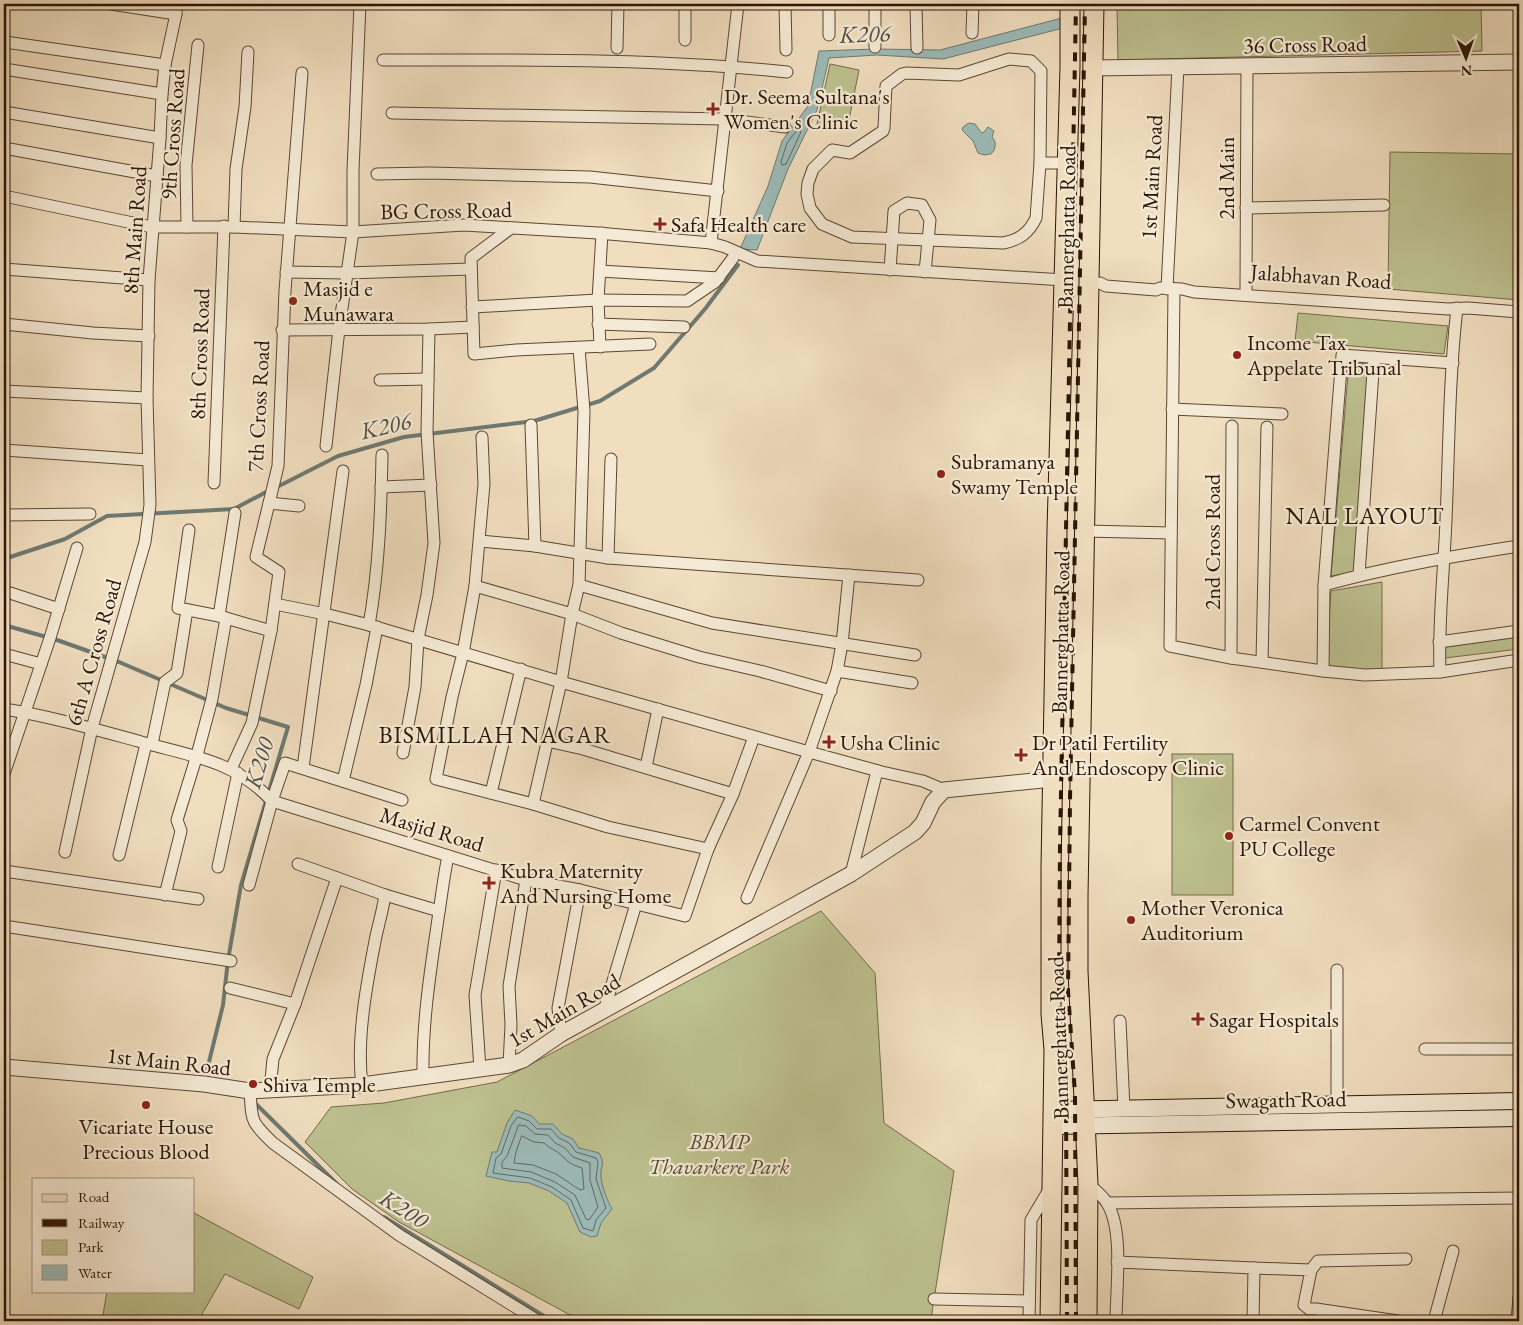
<svg xmlns="http://www.w3.org/2000/svg" width="1523" height="1325" viewBox="0 0 1523 1325" font-family="'EB Garamond',serif">
	<rect width="100%" height="100%" fill="#f0debf"/>
	<filter id="stains"><feTurbulence type="fractalNoise" baseFrequency=".004" numOctaves="4"/><feColorMatrix values="0 0 0 0 .2 0 0 0 0 .09 0 0 0 0 .02 0 0 0 .5 -.17"/></filter>
	<radialGradient id="worn" r=".72"><stop offset=".6" stop-color="#630" stop-opacity="0"/><stop offset="1" stop-color="#630" stop-opacity=".3"/></radialGradient>
	<g fill="#bdc08f" stroke="#746a4a">
		<polygon points="1117,4 1481,4 1482,51 1118,60"/>
		<polygon points="830,64 859,70 847,130 817,124"/>
		<polygon points="1390,152 1519,154 1519,300 1388,289"/>
		<polygon points="1298,313 1448,326 1444,354 1295,341"/>
		<polygon points="1349,363 1369,364 1355,572 1331,576"/>
		<polygon points="1382,582 1382,670 1326,669 1331,591"/>
		<polygon points="1519,636 1519,649 1445,658 1445,647"/>
		<rect x="1172" y="754" width="61" height="141"/>
		<polygon points="821,911 875,973 884,1123 954,1171 931,1319 892,1321 581,1321 399,1222 352,1189 305,1142 331,1107 384,1103 497,1082"/>
		<polygon points="194,1213 313,1277 299,1309 225,1274 198,1321 102,1321 107,1291 194,1291"/>
	</g>
	<g fill="#9cbbb9" stroke="#6f7971">
		<polygon points="1062,18 1063,28 943,59 877,55 829,58 817,110 788,169 757,250 740,249 768,186 782,141 808,106 819,51 876,49 940,50"/>
		<path d="M969,123L975,124L981,132L983,133L988,127L994,131L992,137C997,142 996,149 991,154L984,155L978,153L973,141L962,130L963,127Z"/>
		<path d="M515,1110L532,1116L539,1124H553L562,1134L573,1139L579,1148L599,1153C606,1165 600,1165 601,1177C602,1187 607,1200 612,1209L601,1223L597,1236L591,1237L580,1232L567,1203L549,1191L529,1183L509,1181L486,1176L492,1152H497L507,1123Z"/>
	</g>
	<g fill="none" stroke-linecap="round" stroke-linejoin="round">
		<g stroke="#64685f" stroke-width="1">
			<polygon points="800,129 801,132 786,164 782,165 781,162 787,143 797,130"/>
			<polygon points="518,1117 529,1121 537,1129 551,1129 559,1138 569,1143 576,1152 596,1158 598,1162 596,1179 606,1208 596,1220 593,1231 583,1228 571,1200 552,1187 530,1178 493,1173 496,1158 501,1154 511,1126"/>
			<polygon points="519,1125 526,1126 535,1134 548,1135 555,1143 565,1148 573,1157 590,1163 590,1180 598,1207 589,1220 586,1219 575,1195 555,1182 531,1172 502,1168 502,1162 507,1156"/>
			<path d="M522,1136L534,1142L544,1143C549,1148 556,1150 561,1155C570,1163 570,1164 582,1168L584,1189L580,1190L556,1174L533,1165L514,1163L516,1152Z"/>
		</g>
		<g stroke="#6f7971" stroke-width="4">
			<polyline points="275,488 338,456 404,437 534,421 600,401 654,368 705,309 738,265"/>
			<polyline points="4,559 65,539 107,516 234,509 268,491"/>
			<polyline points="4,625 57,640 119,662 226,708 288,727 241,885 228,960 223,1005 206,1074"/>
			<polyline points="256,1104 336,1183"/>
			<polyline points="384,1217 552,1321"/>
		</g>
		<defs>
			<g id="minor">
				<polyline points="111,4 176,14"/>
				<polyline points="785,4 786,50"/>
				<polyline points="875,4 875,47"/>
				<polyline points="916,4 917,48"/>
				<polyline points="972,33 973,4"/>
				<polyline points="829,35 829,4"/>
				<polyline points="685,40 685,4"/>
				<polyline points="5,42 165,65"/>
				<polyline points="617,48 618,4"/>
				<path d="M1009,59L1031,61L1041,71L1040,163L1036,218C1029,233 1019,240 1003,243L852,237L822,224L810,208L807,194L808,183L813,169L832,150L850,153L883,131L884,128L886,86L902,74L906,73L959,75Z"/>
				<path d="M383,60C518,60 653,58 787,72"/>
				<polyline points="4,69 162,94"/>
				<polyline points="4,112 160,138"/>
				<polyline points="392,113 725,119 785,127"/>
				<polyline points="4,148 157,176"/>
				<polyline points="1040,163 1066,163"/>
				<polyline points="377,174 429,173 590,177 718,191"/>
				<polyline points="4,196 152,227 234,227 353,232 464,225 598,233 711,243 725,247 757,261 1064,280"/>
				<polyline points="1246,208 1384,205"/>
				<polyline points="187,227 186,165 198,45"/>
				<polyline points="234,227 236,169 245,107 248,52"/>
				<polyline points="511,228 471,258 474,354 516,350 650,344"/>
				<polyline points="711,243 738,4"/>
				<polyline points="4,269 149,280"/>
				<polyline points="890,270 894,211 907,203 922,205 930,220 925,272"/>
				<polyline points="600,271 719,278"/>
				<polyline points="286,272 347,273 471,269"/>
				<polyline points="1100,283 1106,286 1156,290 1160,288 1182,289 1194,292 1448,309 1468,308 1519,312"/>
				<polyline points="1167,289 1178,67"/>
				<polyline points="1174,289 1170,646 1231,658 1323,671 1365,675 1440,672 1519,660"/>
				<polyline points="1246,291 1247,66"/>
				<polyline points="472,307 598,300 687,301 715,282 733,258"/>
				<polyline points="4,324 93,333 149,336"/>
				<polyline points="598,324 684,327"/>
				<polyline points="282,330 429,329 473,327"/>
				<polyline points="600,347 598,300 602,233"/>
				<polyline points="380,380 428,379"/>
				<polyline points="4,391 147,398"/>
				<polyline points="1172,409 1282,414"/>
				<polyline points="531,425 535,546"/>
				<polyline points="482,437 484,484 475,586 463,653 452,697 436,779 533,804 608,827 708,849"/>
				<polyline points="326,446 339,329 353,232 353,171 360,4"/>
				<polyline points="4,450 148,460"/>
				<polyline points="214,483 224,226"/>
				<polyline points="381,487 431,485"/>
				<polyline points="269,503 299,506"/>
				<polyline points="4,515 90,514"/>
				<polyline points="189,530 178,608 219,616 271,631 252,723 231,769"/>
				<polyline points="1085,531 1171,533"/>
				<polyline points="480,541 535,546 608,558 918,580"/>
				<polyline points="608,558 611,459"/>
				<polyline points="1359,575 1374,357"/>
				<polyline points="579,585 712,623 915,655"/>
				<path d="M1324,585C1388,567 1454,556 1519,546"/>
				<polyline points="475,586 572,614 621,633 699,657 760,671 831,691"/>
				<polyline points="4,591 59,609"/>
				<polyline points="275,604 325,614 369,625 561,682 809,752 882,772 923,781 944,790"/>
				<polyline points="219,616 235,513"/>
				<path d="M369,625C379,569 381,512 382,455"/>
				<polyline points="271,631 279,572 256,557 278,466 285,291 302,73"/>
				<polyline points="1439,642 1519,631"/>
				<polyline points="4,654 41,664"/>
				<polyline points="1231,658 1232,426"/>
				<polyline points="1262,662 1267,427"/>
				<polyline points="837,671 912,683"/>
				<polyline points="1323,671 1324,585 1342,355 1453,363"/>
				<path d="M1440,672C1438,621 1444,571 1446,520C1449,450 1449,378 1457,308"/>
				<path d="M4,709C49,716 94,729 138,741C189,756 233,759 272,801L249,885"/>
				<polyline points="547,741 583,749 733,794"/>
				<polyline points="152,744 165,682 177,673 187,610"/>
				<polyline points="403,753 415,687 418,639 427,595 434,543 427,432 429,329"/>
				<polyline points="646,767 658,709"/>
				<polyline points="303,768 343,471"/>
				<polyline points="4,774 50,638 77,548"/>
				<polyline points="343,781 366,685 377,627"/>
				<polyline points="491,793 521,669"/>
				<polyline points="402,800 285,763 272,801 526,880 580,890 685,916 708,849 733,794 754,737"/>
				<polyline points="533,804 561,682 572,614 579,585 584,411 579,348"/>
				<polyline points="65,852 92,728 145,542 150,505 147,398 149,280 160,138 162,94 165,65 176,14 176,4"/>
				<polyline points="119,855 146,744"/>
				<polyline points="298,864 385,895 439,911"/>
				<polyline points="218,867 238,773"/>
				<polyline points="4,871 198,899"/>
				<polyline points="851,874 877,771"/>
				<polyline points="165,895 181,831 177,820 197,755 212,699 226,618"/>
				<polyline points="747,898 809,752 837,671 842,644 849,575"/>
				<polyline points="4,926 231,961"/>
				<polyline points="1337,970 1337,1105"/>
				<polyline points="230,988 295,1004"/>
				<polyline points="604,1011 636,904"/>
				<polyline points="1120,1021 1124,1109"/>
				<polyline points="561,1034 558,1008 580,890"/>
				<polyline points="1425,1049 1519,1049"/>
				<polyline points="509,1065 511,1025 509,986 526,880"/>
				<polyline points="480,1069 475,995 496,870"/>
				<path d="M423,1077C422,1021 431,967 439,912C442,893 444,875 448,856"/>
				<path d="M362,1085C356,1039 367,982 376,936C379,923 383,909 385,895"/>
				<polyline points="270,1090 273,1059 295,1004 337,878"/>
				<path d="M250,1091C252,1121 250,1121 273,1143L399,1235L538,1321"/>
				<path d="M1088,1184C1094,1189 1103,1196 1107,1203C1124,1230 1116,1289 1116,1321"/>
				<polyline points="1107,1203 1519,1198"/>
				<polyline points="1117,1262 1254,1268 1253,1321"/>
				<polyline points="1254,1268 1311,1270 1304,1305 1309,1309 1316,1309 1398,1321"/>
				<polyline points="1311,1270 1318,1261 1406,1259"/>
				<polyline points="934,1299 1029,1301"/>
				<polyline points="1029,1321 1031,1220 1050,1188"/>
				<polyline points="1434,1321 1453,1251"/>
				<polyline points="1517,1321 1519,1297"/>
			</g>
			<g id="tertiary">
				<polyline points="1092,68 1519,62"/>
				<polyline points="4,1067 204,1084 250,1091 362,1085 509,1065 523,1060 561,1034 851,874 915,832 923,823 933,802 944,790 1053,779"/>
			</g>
			<g id="secondary">
				<polyline points="1054,1110 1519,1101"/>
				<polyline points="1053,1126 1519,1118"/>
			</g>
			<g id="primary">
				<polyline points="1050,1321 1054,1049 1051,1014 1051,867 1057,530 1070,67 1070,4"/>
				<polyline points="1087,1321 1088,1184 1078,971 1078,896 1094,4"/>
			</g>
		</defs>
		<use href="#minor" stroke="#5d4734" stroke-width="13"/>
		<use href="#tertiary" stroke="#5d4734" stroke-width="17"/>
		<use href="#secondary" stroke="#2c1505" stroke-width="18"/>
		<use href="#primary" stroke="#2c1505" stroke-width="21"/>
		<use href="#minor" stroke="#f5ead5" stroke-width="11"/>
		<use href="#tertiary" stroke="#f5ead5" stroke-width="15"/>
		<use href="#secondary" stroke="#f5ead5" stroke-width="16"/>
		<use href="#primary" stroke="#f0debf" stroke-width="19"/>
		<g stroke="#2c1505" stroke-width="4" stroke-dasharray="9 9" stroke-linecap="butt">
			<polyline points="1067,1321 1066,1094 1059,991 1060,846 1076,4"/>
			<polyline points="1076,1321 1075,1094 1068,991 1070,799 1085,4"/>
		</g>
	</g>
	<g fill="#8f2418" stroke="#f5ead5" stroke-width="2">
		<path d="M710.5 101.5h5v5h5v5h-5v5h-5v-5h-5v-5h5z"/>
		<path d="M657.5 216.5h5v5h5v5h-5v5h-5v-5h-5v-5h5z"/>
		<circle cx="293" cy="301" r="5"/>
		<circle cx="1237" cy="355" r="5"/>
		<circle cx="941" cy="474" r="5"/>
		<path d="M826.5 734.5h5v5h5v5h-5v5h-5v-5h-5v-5h5z"/>
		<path d="M1018.5 747.5h5v5h5v5h-5v5h-5v-5h-5v-5h5z"/>
		<circle cx="1229" cy="836" r="5"/>
		<path d="M486.5 875.5h5v5h5v5h-5v5h-5v-5h-5v-5h5z"/>
		<circle cx="1131" cy="920" r="5"/>
		<path d="M1195.5 1011.5h5v5h5v5h-5v5h-5v-5h-5v-5h5z"/>
		<circle cx="253" cy="1084" r="5"/>
		<circle cx="146" cy="1105" r="5"/>
	</g>
	<g text-anchor="middle" stroke-width="4.5" stroke-linejoin="round" paint-order="stroke">
		<g font-size="22" fill="#2c1505" stroke="#f5ead5">
			<text transform="translate(1305 44) rotate(-1)" y="8">36 Cross Road</text>
			<text transform="translate(172 134) rotate(-86)" y="8">9th Cross Road</text>
			<text transform="translate(1151 177) rotate(-87)" y="8">1st Main Road</text>
			<text transform="translate(1226 178) rotate(-90)" y="8">2nd Main</text>
			<text transform="translate(446 210) rotate(-1)" y="8">BG Cross Road</text>
			<text transform="translate(1066 227) rotate(-89)" y="8">Bannerghatta Road</text>
			<text transform="translate(134 230) rotate(-86)" y="8">8th Main Road</text>
			<text transform="translate(1321 276) rotate(4)" y="8">Jalabhavan Road</text>
			<text transform="translate(199 354) rotate(-88)" y="8">8th Cross Road</text>
			<text transform="translate(258 406) rotate(-87)" y="8">7th Cross Road</text>
			<text transform="translate(1212 542) rotate(-90)" y="8">2nd Cross Road</text>
			<text transform="translate(1060 632) rotate(-89)" y="8">Bannerghatta Road</text>
			<text transform="translate(93 652) rotate(-74)" y="8">6th A Cross Road</text>
			<text transform="translate(432 829) rotate(17)" y="8">Masjid Road</text>
			<text transform="translate(564 1010) rotate(-30)" y="8">1st Main Road</text>
			<text transform="translate(1058 1038) rotate(-92)" y="8">Bannerghatta Road</text>
			<text transform="translate(169 1061) rotate(6)" y="8">1st Main Road</text>
			<text transform="translate(1286 1099) rotate(-1)" y="8">Swagath Road</text>
		</g>
		<g font-size="22" fill="#2c1505" stroke="#f5ead5" text-anchor="start">
			<text x="724" y="104">Dr. Seema Sultana's<tspan x="724" dy="25">Women's Clinic</tspan></text>
			<text x="671" y="232">Safa Health care</text>
			<text x="303" y="296">Masjid e<tspan x="303" dy="25">Munawara</tspan></text>
			<text x="1247" y="350">Income Tax<tspan x="1247" dy="25">Appelate Tribunal</tspan></text>
			<text x="951" y="469">Subramanya<tspan x="951" dy="25">Swamy Temple</tspan></text>
			<text x="840" y="750">Usha Clinic</text>
			<text x="1032" y="750">Dr Patil Fertility<tspan x="1032" dy="25">And Endoscopy Clinic</tspan></text>
			<text x="1239" y="831">Carmel Convent<tspan x="1239" dy="25">PU College</tspan></text>
			<text x="500" y="878">Kubra Maternity<tspan x="500" dy="25">And Nursing Home</tspan></text>
			<text x="1141" y="915">Mother Veronica<tspan x="1141" dy="25">Auditorium</tspan></text>
			<text x="1209" y="1027">Sagar Hospitals</text>
			<text x="263" y="1092">Shiva Temple</text>
			<text x="146" y="1134" text-anchor="middle">Vicariate House<tspan x="146" dy="25">Precious Blood</tspan></text>
		</g>
		<g font-size="22" font-style="italic" fill="#58482e" stroke="#f5ead5">
			<text x="719" y="1149">BBMP<tspan x="719" dy="25">Thavarkere Park</tspan></text>
		</g>
		<g font-size="24" font-style="italic" fill="#534f44" stroke="#f5ead5">
			<text transform="translate(865 34) rotate(-2)" y="8">K206</text>
			<text transform="translate(386 426) rotate(-13)" y="8">K206</text>
			<text transform="translate(259 763) rotate(-73)" y="8">K200</text>
			<text transform="translate(404 1209) rotate(32)" y="8">K200</text>
		</g>
		<g font-size="24" letter-spacing="1" fill="#2c1505" stroke="#f5ead5">
			<text x="1365" y="524">NAL LAYOUT</text>
			<text x="495" y="743">BISMILLAH NAGAR</text>
		</g>
	</g>
	<rect width="1523" height="1325" fill="none" stroke="#f0debf" stroke-width="20"/>
	<rect x="5" y="5" width="1513" height="1315" fill="none" stroke="#2c1505" stroke-width="2.5"/>
	<rect x="10" y="10" width="1503" height="1305" fill="none" stroke="#2c1505"/>
	<rect x="32" y="1178" width="162" height="115" fill="#f5ead5" stroke="#a59582"/>
	<rect x="42" y="1194" width="25" height="8" fill="#f0debf" stroke="#a59582"/>
	<text x="78" y="1202" font-size="15" fill="#2c1505">Road</text>
	<rect x="42" y="1219" width="25" height="8" fill="#2c1505" stroke="#a59582"/>
	<text x="78" y="1228" font-size="15" fill="#2c1505">Railway</text>
	<rect x="42" y="1240" width="25" height="15" fill="#bdc08f" stroke="#a59582"/>
	<text x="78" y="1252" font-size="15" fill="#2c1505">Park</text>
	<rect x="42" y="1265" width="25" height="15" fill="#9cbbb9" stroke="#a59582"/>
	<text x="78" y="1278" font-size="15" fill="#2c1505">Water</text>
	<g transform="translate(1466 58) rotate(178)" stroke="#f5ead5" stroke-width="4" paint-order="stroke">
	<path d="M0-4L9 19L0 12L-9 19Z" fill="#2c1505"/>
	<text y="-8" font-size="14" font-weight="bold" text-anchor="middle" fill="#2c1505">N</text>
	</g>
	<rect width="100%" height="100%" filter="url(#stains)"/>
	<rect width="100%" height="100%" fill="url(#worn)"/>
</svg>
